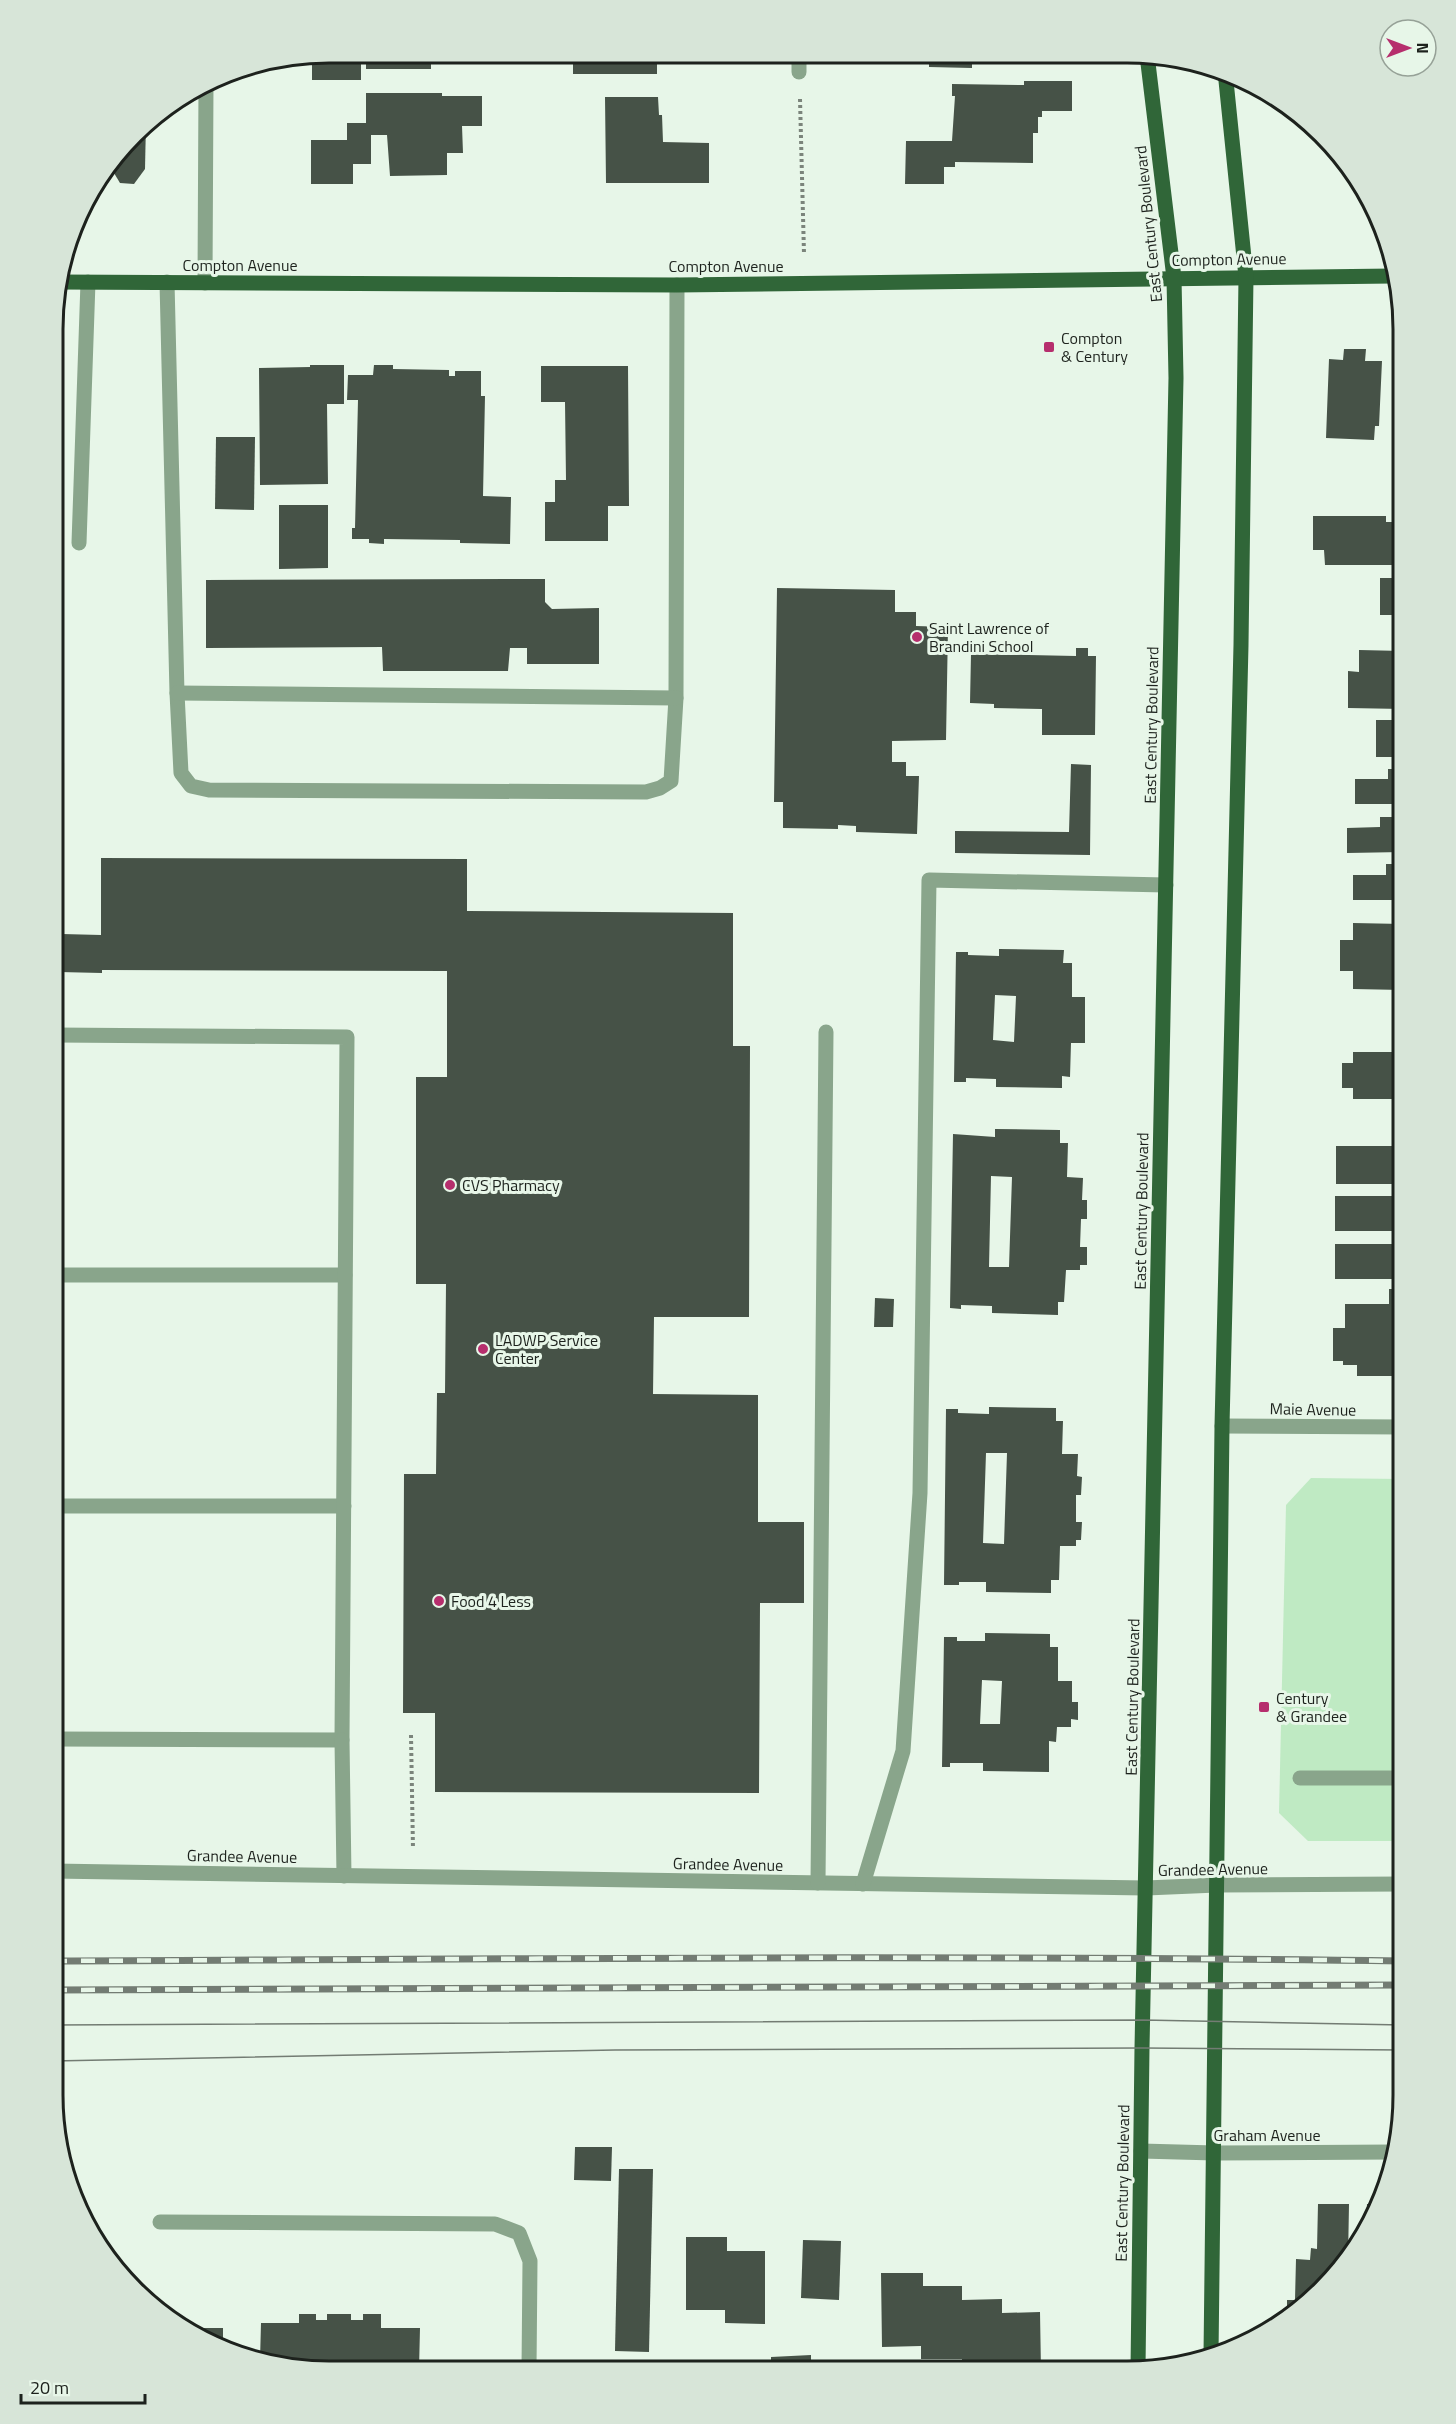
<svg xmlns="http://www.w3.org/2000/svg" width="1456" height="2424" viewBox="0 0 1456 2424" font-family="'Titillium Web',sans-serif">
	<rect width="100%" height="100%" fill="#e7f6e8"/>
	<polygon fill="#bfeac3" points="1311,1478 1403,1479 1403,1841 1308,1841 1279,1813 1286,1505"/>
	<g fill="#465247" fill-rule="evenodd">
		<polygon points="329,52 361,53 361,80 312,80 312,56"/>
		<rect x="366" y="53" width="65" height="16"/>
		<rect x="573" y="53" width="84" height="21"/>
		<polygon points="929,54 1035,55 1035,59 972,58 972,68 929,67"/>
		<polygon points="1024,81 1072,81 1072,111 1042,111 1042,117 1038,117 1038,133 1033,133 1033,163 955,162 955,167 944,167 944,184 905,184 906,141 952,141 955,96 952,96 952,84 1024,85"/>
		<polygon points="366,93 442,93 442,96 482,96 482,126 462,126 463,153 447,153 447,175 390,176 387,135 371,135 371,164 353,164 353,184 311,184 311,140 347,140 347,123 366,123"/>
		<polygon points="605,97 658,97 659,115 662,115 663,142 709,143 709,183 606,183"/>
		<polygon points="146,122 145,169 134,184 120,183 111,168"/>
		<polygon points="1344,349 1366,349 1365,361 1382,361 1379,426 1375,426 1374,440 1326,438 1329,359 1343,360"/>
		<polygon points="310,365 344,365 344,404 327,404 328,484 260,485 259,368 310,367"/>
		<polygon points="374,365 393,365 393,369 449,370 449,376 455,376 455,371 481,371 481,396 485,396 483,496 511,497 510,544 460,543 460,540 384,539 384,544 369,543 369,539 352,539 352,528 355,528 358,400 347,400 348,375 373,375"/>
		<polygon points="541,366 628,366 629,506 608,506 608,541 545,541 545,502 555,502 555,480 566,480 565,402 541,402"/>
		<polygon points="216,437 255,437 254,510 215,509"/>
		<polygon points="279,505 328,505 328,568 279,569"/>
		<polygon points="1313,516 1386,516 1386,522 1403,522 1403,565 1325,565 1324,550 1313,550"/>
		<polygon points="54,569 63,569 62,934 101,935 101,858 467,859 467,911 733,913 733,1046 750,1046 749,1317 654,1317 653,1394 758,1395 758,1522 804,1522 804,1603 760,1603 759,1793 435,1792 435,1713 403,1713 404,1474 436,1474 437,1393 445,1393 446,1284 416,1284 416,1077 447,1077 447,971 102,970 102,973 59,972 59,966 54,966"/>
		<rect x="1380" y="578" width="23" height="37"/>
		<polygon points="545,579 545,602 552,609 599,608 599,664 527,664 527,648 510,648 508,671 383,671 382,647 206,648 206,580"/>
		<polygon points="777,588 895,590 895,612 916,612 916,626 948,627 946,740 892,741 892,762 906,762 906,776 919,776 917,834 856,832 856,826 838,825 838,829 783,828 783,802 774,802"/>
		<polygon points="1076,648 1088,648 1088,656 1096,656 1095,735 1042,735 1042,709 994,708 994,704 970,703 971,654 1076,656"/>
		<polygon points="1359,650 1403,651 1403,709 1348,708 1348,671 1359,672"/>
		<rect x="1376" y="720" width="27" height="37"/>
		<polygon points="1071,764 1091,765 1090,855 955,853 955,831 1069,832"/>
		<polygon points="1388,769 1403,769 1403,804 1355,804 1355,779 1388,779"/>
		<polygon points="1380,817 1403,817 1403,852 1347,853 1347,828 1380,827"/>
		<polygon points="1386,864 1403,864 1403,900 1353,900 1353,875 1386,875"/>
		<polygon points="1353,923 1403,924 1403,990 1353,989 1353,971 1340,971 1340,940 1353,940"/>
		<path d="M999,949L1064,950L1063,963H1072V997H1085V1043H1071L1070,1077L1062,1076V1088L996,1087V1079L966,1078V1082H954L956,952H968V955L999,956ZM995,995L1016,996L1014,1042L993,1040Z"/>
		<polygon points="1353,1052 1403,1052 1403,1099 1353,1099 1353,1088 1342,1088 1342,1063 1353,1063"/>
		<path d="M995,1129L1060,1130V1143H1068L1067,1177L1083,1178L1082,1200H1087V1219H1081L1080,1247H1087V1265H1080V1270H1066L1064,1302H1058V1315L992,1313V1306L961,1305V1309L950,1308L953,1134L995,1137ZM991,1176L1012,1177L1009,1267H989Z"/>
		<rect x="1336" y="1146" width="67" height="38"/>
		<rect x="1335" y="1196" width="68" height="35"/>
		<rect x="1335" y="1244" width="68" height="35"/>
		<polygon points="1389,1289 1403,1289 1403,1376 1357,1376 1357,1365 1343,1365 1343,1361 1333,1361 1333,1328 1345,1328 1345,1304 1389,1304"/>
		<polygon points="875,1298 894,1299 893,1327 874,1327"/>
		<path d="M989,1407L1056,1408V1421H1063L1062,1454H1078L1077,1476L1082,1477L1081,1495H1076V1522H1082L1081,1540H1076V1546H1060L1059,1580H1051V1593L986,1592V1582H959V1585H944L946,1409H958V1413L989,1414ZM986,1453H1007L1004,1544L983,1543Z"/>
		<path d="M985,1633L1050,1634V1647H1058V1681H1072V1702H1078V1720L1071,1719V1727H1057L1056,1742L1049,1741V1772L983,1771V1763H950V1767H942L944,1637H957V1641H985ZM982,1680L1002,1681L1000,1724H980Z"/>
		<polygon points="575,2147 612,2147 611,2181 574,2180"/>
		<polygon points="619,2169 653,2169 649,2352 615,2351"/>
		<polygon points="1318,2204 1349,2204 1348,2260 1296,2314 1287,2319 1287,2300 1295,2300 1296,2259 1310,2260 1311,2248 1317,2249"/>
		<polygon points="1367,2204 1381,2204 1366,2229"/>
		<polygon points="686,2237 727,2237 727,2251 765,2251 765,2324 725,2323 725,2310 686,2310"/>
		<polygon points="803,2240 841,2241 839,2300 801,2298"/>
		<polygon points="881,2273 923,2273 923,2286 962,2286 962,2300 1002,2299 1002,2313 1040,2312 1041,2371 962,2371 962,2359 921,2359 921,2346 882,2347"/>
		<polygon points="299,2314 316,2314 316,2320 327,2320 327,2314 351,2314 351,2320 363,2320 363,2314 381,2314 381,2328 420,2328 419,2370 293,2369 260,2360 261,2323 299,2323"/>
		<polygon points="184,2328 223,2328 223,2350 193,2333"/>
		<polygon points="811,2355 811,2371 771,2371 771,2357"/>
	</g>
	<g fill="none" stroke-linecap="round" stroke-linejoin="round">
		<g stroke="#7b847b" stroke-width="4" stroke-dasharray="3 3" stroke-linecap="butt">
			<polyline points="800,99 804,254"/>
			<polyline points="411,1735 413,1849"/>
		</g>
		<g stroke="#89a58b" stroke-width="15">
			<polyline points="799,54 799,72"/>
			<polyline points="167,282 177,693 181,773 191,786 209,790 646,792 660,788 671,781 676,698 677,285"/>
			<polyline points="205,283 206,84"/>
			<polyline points="79,543 88,282"/>
			<polyline points="177,693 676,698"/>
			<polyline points="54,1275 345,1275"/>
			<polyline points="1222,1426 1403,1427"/>
			<polyline points="53,1506 344,1506"/>
			<polyline points="53,1739 342,1740 347,1037 54,1035"/>
			<polyline points="342,1740 344,1876"/>
			<polyline points="1300,1778 1403,1778"/>
			<polyline points="53,1871 1146,1888 1217,1885 1403,1884"/>
			<polyline points="818,1883 826,1032"/>
			<polyline points="863,1884 903,1751 920,1493 929,880 1166,885"/>
			<polyline points="1141,2151 1215,2153 1394,2152"/>
			<polyline points="160,2222 495,2224 519,2233 530,2261 529,2370"/>
		</g>
		<g stroke="#306638" stroke-width="15">
			<polyline points="58,282 677,285 1393,276"/>
			<polyline points="1211,2355 1222,1426 1241,645 1246,277 1225,71"/>
			<polyline points="1138,2369 1142,2048 1176,378 1174,278 1147,55"/>
		</g>
		<g stroke="#737c73" stroke-width="1.5">
			<polyline points="53,2025 1143,2020 1403,2025"/>
			<polyline points="53,2061 615,2050 1142,2048 1403,2050"/>
		</g>
		<defs>
			<g id="rail">
				<path d="M53,1961C503,1959 953,1955 1403,1961"/>
				<polyline points="53,1990 1403,1985"/>
			</g>
		</defs>
		<use href="#rail" stroke="#737c73" stroke-width="7"/>
		<use href="#rail" stroke="#e7f6e8" stroke-width="4.5" stroke-dasharray="14" stroke-linecap="butt"/>
	</g>
	<g fill="#b62e6d" stroke="#e7f6e8" stroke-width="2">
		<rect x="1043" y="341" width="12" height="12" rx="3"/>
		<circle cx="917" cy="637" r="6"/>
		<circle cx="450" cy="1185" r="6"/>
		<circle cx="483" cy="1349" r="6"/>
		<circle cx="439" cy="1601" r="6"/>
		<rect x="1258" y="1701" width="12" height="12" rx="3"/>
	</g>
	<g text-anchor="middle" stroke-width="6" stroke-linejoin="round" paint-order="stroke">
		<g font-size="16" fill="#1d221d" stroke="#e7f6e8">
			<text transform="translate(1148 224) rotate(-96)" y="6">East Century Boulevard</text>
			<text transform="translate(1229 259) rotate(-1)" y="6">Compton Avenue</text>
			<text x="240" y="271">Compton Avenue</text>
			<text x="726" y="272">Compton Avenue</text>
			<text transform="translate(1151 725) rotate(-89)" y="6">East Century Boulevard</text>
			<text transform="translate(1141 1211) rotate(-89)" y="6">East Century Boulevard</text>
			<text transform="translate(1313 1409) rotate(1)" y="6">Maie Avenue</text>
			<text transform="translate(1132 1697) rotate(-89)" y="6">East Century Boulevard</text>
			<text transform="translate(242 1856) rotate(1)" y="6">Grandee Avenue</text>
			<text transform="translate(728 1864) rotate(1)" y="6">Grandee Avenue</text>
			<text transform="translate(1213 1869) rotate(-1)" y="6">Grandee Avenue</text>
			<text x="1267" y="2141">Graham Avenue</text>
			<text transform="translate(1122 2183) rotate(-89)" y="6">East Century Boulevard</text>
		</g>
		<g font-size="16" fill="#1d221d" stroke="#e7f6e8" text-anchor="start">
			<text x="1061" y="344">Compton<tspan x="1061" dy="18">&amp; Century</tspan></text>
			<text x="929" y="634">Saint Lawrence of<tspan x="929" dy="18">Brandini School</tspan></text>
			<text x="462" y="1191">CVS Pharmacy</text>
			<text x="495" y="1346">LADWP Service<tspan x="495" dy="18">Center</tspan></text>
			<text x="451" y="1607">Food 4 Less</text>
			<text x="1276" y="1704">Century<tspan x="1276" dy="18">&amp; Grandee</tspan></text>
		</g>
	</g>
	<path d="M0 0H1456V2424H0ZM329 63H1127A266 266 0 0 1 1393 329V2095A266 266 0 0 1 1127 2361H329A266 266 0 0 1 63 2095V329A266 266 0 0 1 329 63Z" fill="#d7e5d8" fill-rule="evenodd"/>
	<path fill="none" stroke="#1d221d" stroke-width="3" d="M329 63H1127A266 266 0 0 1 1393 329V2095A266 266 0 0 1 1127 2361H329A266 266 0 0 1 63 2095V329A266 266 0 0 1 329 63Z"/>
	<g transform="translate(1408 48) rotate(90)"><circle r="28" fill="#e7f6e8" stroke="#96a197" stroke-width="1.5"/>
	<path d="M0-4.5L10 22L0 15L-10 22Z" fill="#b62e6d"/>
	<text y="-9" font-size="16" font-weight="bold" text-anchor="middle" fill="#1d221d">N</text>
	</g>
	<path d="M21 2394v9h124v-9" fill="none" stroke="#1d221d" stroke-width="3"/>
	<text x="30" y="2394" font-size="18" fill="#1d221d" stroke="#e7f6e8" stroke-width="4.5" paint-order="stroke">20 m</text>
</svg>
